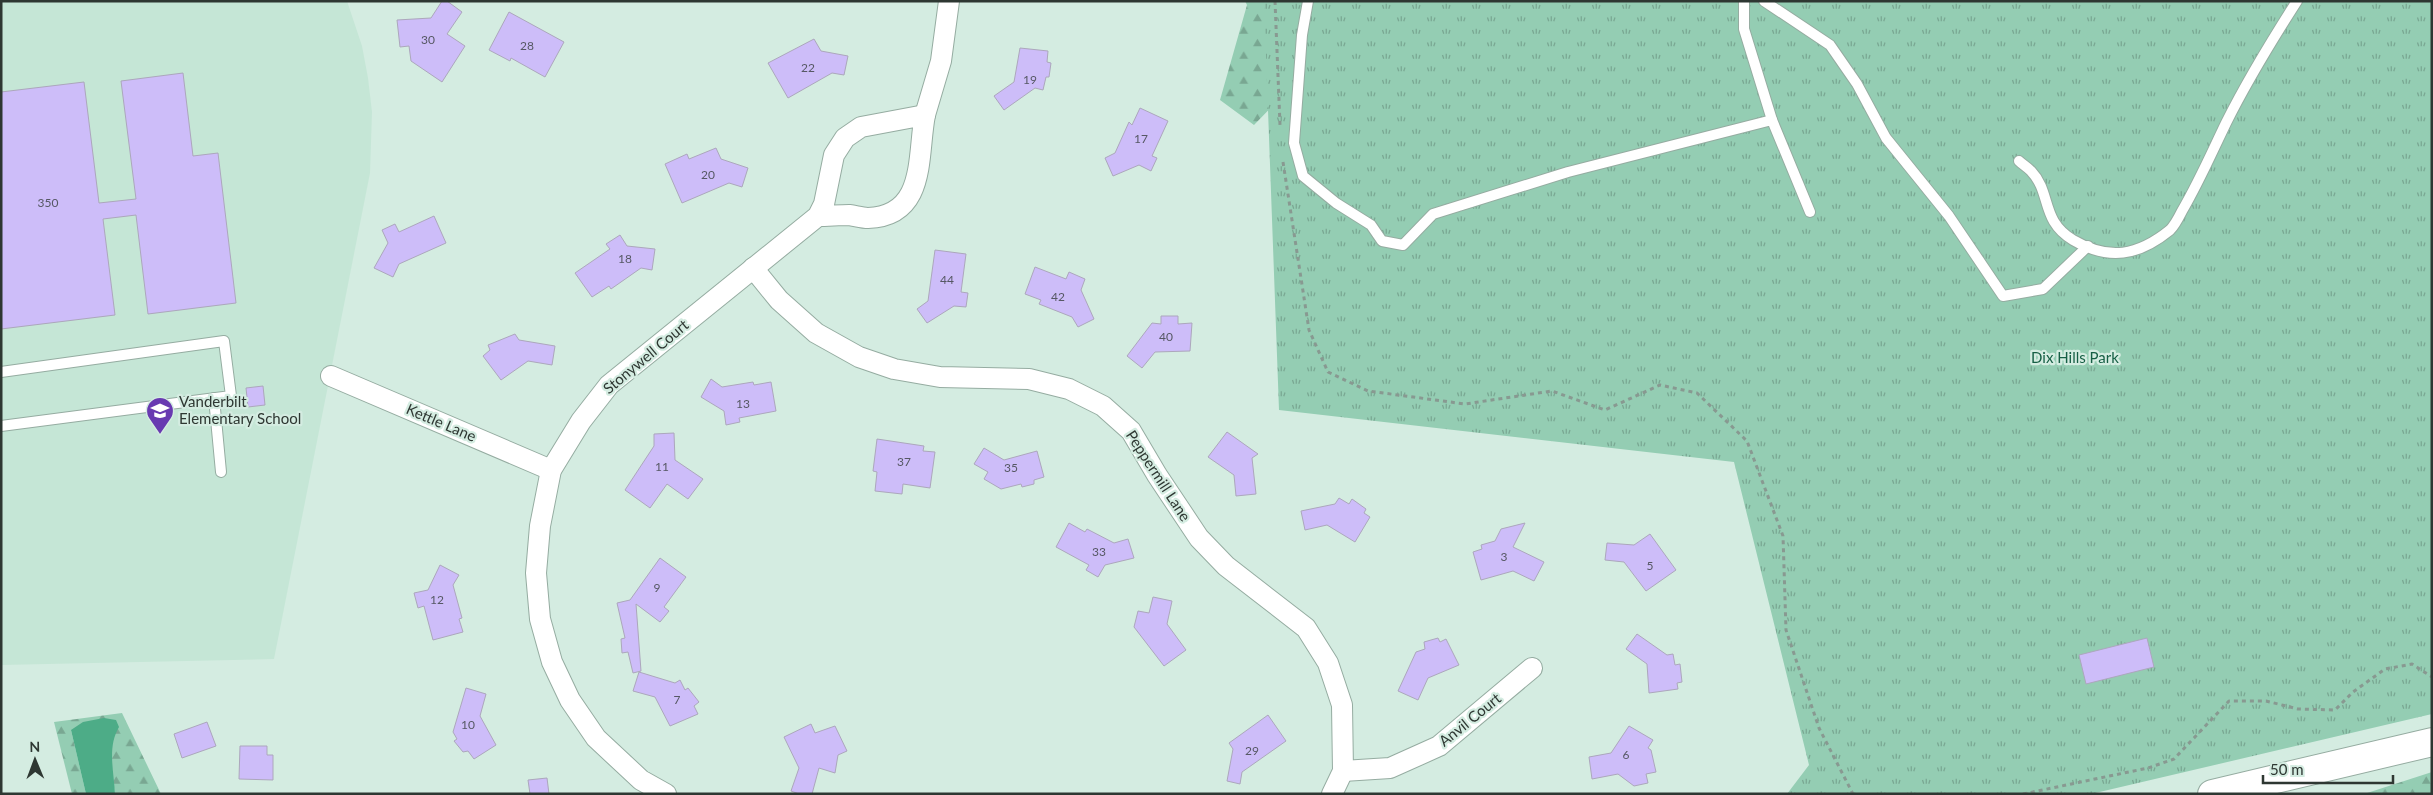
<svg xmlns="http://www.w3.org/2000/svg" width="2433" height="795" viewBox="0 0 2433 795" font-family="Lato,sans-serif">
	<defs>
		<pattern id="forest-firs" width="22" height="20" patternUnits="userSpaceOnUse" patternTransform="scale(1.25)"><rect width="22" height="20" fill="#94cdb3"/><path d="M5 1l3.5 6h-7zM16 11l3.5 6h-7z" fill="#79a792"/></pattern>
		<pattern id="park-tufts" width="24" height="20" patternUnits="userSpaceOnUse" patternTransform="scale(1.25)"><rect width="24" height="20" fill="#94cdb3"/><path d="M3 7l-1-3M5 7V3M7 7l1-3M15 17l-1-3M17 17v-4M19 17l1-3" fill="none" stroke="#79a792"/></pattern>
	</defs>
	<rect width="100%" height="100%" fill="#d4ece1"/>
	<polygon fill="#c5e6d6" points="1,1 347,1 362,46 368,78 372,112 370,173 274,659 1,665"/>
	<g fill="url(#forest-firs)">
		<polygon points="1245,1 1316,1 1292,86 1254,125 1220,100 1247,5"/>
		<polygon points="122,713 161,794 115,794 111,767 71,730 86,794 72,794 54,722"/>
		<polygon points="2432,772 2432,794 2364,794"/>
	</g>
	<polygon fill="url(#park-tufts)" points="1264,1 2432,1 2432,714 2091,794 1787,794 1809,765 1734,462 1279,410"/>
	<path fill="#4dac87" d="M104,718L116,720L119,727C107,747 114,772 115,794H86L71,730L83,722Z"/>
	<g fill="#cdbdf9" stroke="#aca7bc">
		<polygon points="442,1 447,1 462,12 447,34 465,46 442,82 411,61 409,46 400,47 397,20 431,18"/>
		<polygon points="509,12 564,42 545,77 511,58 510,61 489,50"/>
		<polygon points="814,39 821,51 848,56 844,75 832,73 788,98 768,63"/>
		<polygon points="1020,48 1048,51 1047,62 1051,63 1049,77 1046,77 1043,90 1035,88 1004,110 994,96 1014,82"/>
		<polygon points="183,73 193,156 218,153 236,303 148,314 136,215 103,219 115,315 1,329 1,92 84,82 99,203 136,199 121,81"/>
		<polygon points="1140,108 1168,121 1152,156 1157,158 1151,171 1139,165 1113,176 1105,158 1115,153 1129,122 1132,125"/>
		<polygon points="716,148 721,159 748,168 742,187 729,183 682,203 665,164 687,154 689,159"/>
		<polygon points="434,216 446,243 399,264 393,277 374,268 388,243 382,230 395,224 399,232"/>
		<polygon points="620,235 627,246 655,249 652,270 641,268 611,289 609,286 592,297 575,273 610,249 606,244"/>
		<polygon points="935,250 966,254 961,292 968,293 966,307 954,306 927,323 917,309 928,301"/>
		<polygon points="1035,267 1066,279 1069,272 1085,279 1081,290 1094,319 1078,327 1072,317 1039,304 1041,300 1025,294"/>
		<polygon points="1161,316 1178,316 1178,324 1192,323 1190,351 1155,352 1142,368 1127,356 1152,323 1161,324"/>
		<polygon points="515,334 519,340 555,346 552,365 528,361 501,380 483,356 490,350 488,345"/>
		<polygon points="711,379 722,387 753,382 754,385 771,382 776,411 739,418 740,422 726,425 724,411 701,397"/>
		<polygon points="263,386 265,405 248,407 246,388"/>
		<polygon points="1227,432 1258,454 1252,458 1256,494 1236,496 1234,475 1208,457"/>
		<polygon points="674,433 675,460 703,479 688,499 667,484 650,508 625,490 654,446 654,434"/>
		<polygon points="877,439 924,446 923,451 935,452 930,488 903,484 902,494 875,491 877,472 873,471"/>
		<polygon points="984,448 1004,460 1037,451 1044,477 1034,480 1034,484 1022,487 1021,484 1001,489 984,479 988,472 974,464"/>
		<polygon points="1339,498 1349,504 1352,499 1366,509 1364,513 1370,517 1355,542 1327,525 1305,530 1301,511 1335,504"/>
		<polygon points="1069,523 1085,532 1087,529 1114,543 1128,539 1134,558 1105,565 1098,577 1086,570 1089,565 1056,547"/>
		<polygon points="1525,523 1513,547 1544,562 1534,581 1513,571 1481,580 1473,552 1482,549 1481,545 1495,541 1501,529"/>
		<polygon points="1650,534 1676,570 1646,591 1624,562 1605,560 1607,543 1634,545"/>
		<polygon points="660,558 686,577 664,607 669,611 660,622 636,604 641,671 633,673 628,652 622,653 621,639 625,638 617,603 630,600"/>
		<polygon points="440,565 459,575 453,585 462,618 459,619 463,632 433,640 424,606 418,608 414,593 428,590"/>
		<polygon points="1153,597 1172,601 1167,624 1186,650 1164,666 1134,627 1138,611 1149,613"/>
		<polygon points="1637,634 1667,655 1673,654 1675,665 1680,664 1682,682 1677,683 1678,689 1649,693 1647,664 1626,649"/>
		<polygon points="1438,638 1440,642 1446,639 1459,665 1428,678 1418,700 1398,691 1416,652 1425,649 1424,642"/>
		<polygon points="2147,638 2154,667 2086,684 2079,655"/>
		<polygon points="639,672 675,683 680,680 685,690 688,688 699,702 694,706 698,714 670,726 655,697 633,691"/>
		<polygon points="466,688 486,694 480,716 496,745 474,759 468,751 463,752 454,741 457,739 453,732"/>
		<polygon points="1268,715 1286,741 1242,772 1240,784 1227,781 1233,749 1229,743"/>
		<polygon points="207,722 216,746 182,758 174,734"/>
		<polygon points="811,724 815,733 835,726 847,751 838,755 835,773 819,768 812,794 799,794 791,791 799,768 784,737"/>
		<polygon points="1629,726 1653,740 1648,748 1651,750 1656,772 1646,774 1648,783 1634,786 1618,774 1592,779 1589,757 1611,753"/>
		<polygon points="240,746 267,746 267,755 273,755 273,780 239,779"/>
		<polygon points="547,778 549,794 530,794 528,780"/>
	</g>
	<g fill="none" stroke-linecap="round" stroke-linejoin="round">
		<defs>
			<g id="lane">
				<polyline points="1308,1 1302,35 1294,143 1303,176 1336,203 1371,225 1382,241 1403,245 1433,214 1568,172 1772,120 1810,212"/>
				<polyline points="1744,1 1744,29 1772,120"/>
				<polyline points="1764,1 1830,45 1857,84 1886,138 1949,216 2003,296 2043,289 2088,246"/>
				<path d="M2019,161C2022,164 2027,167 2031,171C2052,193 2040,220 2073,240C2109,261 2138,256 2170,230C2175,225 2179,217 2182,211C2199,182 2212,152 2226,123C2247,81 2272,40 2297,1"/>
				<polyline points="1,372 224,341 231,396 1,426"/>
				<polyline points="214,398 221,472"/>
			</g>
			<g id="street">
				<polyline points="925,115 941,61 949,1"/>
				<polyline points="753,268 779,300 816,333 859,357 894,369 940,377 1029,379 1069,389 1103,406 1131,431 1157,475 1199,538 1226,566 1306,628 1328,663 1342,705 1343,771 1332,794"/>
				<polyline points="331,376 551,470"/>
				<polyline points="1343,771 1390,768 1439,746 1532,668"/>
				<path d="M666,794L641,780L596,738L570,700L552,662L540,619L536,573L540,526L551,470L581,421L609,385L818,216L824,204L834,155L845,138L861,127L925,115C917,155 927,216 868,218C862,218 856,216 849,215C839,215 828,216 818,216"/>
			</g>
			<polyline id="secondary" points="2212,794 2432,742"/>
		</defs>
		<use href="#lane" stroke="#95aca1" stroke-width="12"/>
		<use href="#street" stroke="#95aca1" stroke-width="22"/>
		<use href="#secondary" stroke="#95aca1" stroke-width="30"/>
		<g stroke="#889991" stroke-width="3" stroke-dasharray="4 4" stroke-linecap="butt">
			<polyline points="1275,1 1280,125"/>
			<polyline points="1283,162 1309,330 1328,372 1368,391 1465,404 1552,391 1605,410 1660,385 1697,393 1747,441 1783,536 1786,630 1819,728 1853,794"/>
			<polyline points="2023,794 2148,768 2174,759 2229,701 2266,701 2298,709 2335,710 2353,692 2385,669 2412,664 2432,677"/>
		</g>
		<use href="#lane" stroke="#fff" stroke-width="10"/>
		<use href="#street" stroke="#fff" stroke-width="20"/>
		<use href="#secondary" stroke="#fff" stroke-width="28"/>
	</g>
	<defs>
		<symbol id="school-pin" viewBox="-11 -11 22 30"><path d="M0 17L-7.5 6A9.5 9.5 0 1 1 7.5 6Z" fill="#683ab1" stroke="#d4ece1"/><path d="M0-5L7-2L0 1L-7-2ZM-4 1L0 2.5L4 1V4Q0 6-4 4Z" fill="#fff"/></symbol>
	</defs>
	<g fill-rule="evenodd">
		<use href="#school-pin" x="144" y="395" width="32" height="43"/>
	</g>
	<g text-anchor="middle" stroke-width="4.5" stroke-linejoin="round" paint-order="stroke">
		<g font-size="12" fill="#565864">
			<text x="428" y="44">30</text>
			<text x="527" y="50">28</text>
			<text x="808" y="72">22</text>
			<text x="1030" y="84">19</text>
			<text x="1141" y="143">17</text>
			<text x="708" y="179">20</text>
			<text x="48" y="207">350</text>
			<text x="625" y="263">18</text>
			<text x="947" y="284">44</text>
			<text x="1058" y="301">42</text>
			<text x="1166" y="341">40</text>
			<text x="743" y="408">13</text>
			<text x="904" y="466">37</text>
			<text x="662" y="471">11</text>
			<text x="1011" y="472">35</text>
			<text x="1099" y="556">33</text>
			<text x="1504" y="561">3</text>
			<text x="1650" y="570">5</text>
			<text x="657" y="592">9</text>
			<text x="437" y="604">12</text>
			<text x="677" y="704">7</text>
			<text x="468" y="729">10</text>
			<text x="1252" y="755">29</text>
			<text x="1626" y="759">6</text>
		</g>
		<g font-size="15" fill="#2e3732" stroke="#d4ece1">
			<text transform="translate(646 357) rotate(-40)" y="5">Stonywell Court</text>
			<text transform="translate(441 423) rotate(23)" y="5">Kettle Lane</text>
			<text transform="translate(1158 476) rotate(57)" y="5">Peppermill Lane</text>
			<text transform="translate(1470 720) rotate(-39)" y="5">Anvil Court</text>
		</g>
		<g font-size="15" fill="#165f45" stroke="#d4ece1">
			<text x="2075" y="363">Dix Hills Park</text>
		</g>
		<g font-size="15" fill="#2e3732" stroke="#d4ece1" text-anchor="start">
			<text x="179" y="407">Vanderbilt<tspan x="179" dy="17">Elementary School</tspan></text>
		</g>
	</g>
	<rect width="2433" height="795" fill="none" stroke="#2e3732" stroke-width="5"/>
	<g transform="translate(35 760) rotate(359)" stroke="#d4ece1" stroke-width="4" paint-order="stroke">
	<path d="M0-4L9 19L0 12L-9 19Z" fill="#2e3732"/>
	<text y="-8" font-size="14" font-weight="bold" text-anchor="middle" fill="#2e3732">N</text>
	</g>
	<path d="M2263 775v8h130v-8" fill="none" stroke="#2e3732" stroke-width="2.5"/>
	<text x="2270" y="775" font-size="15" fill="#2e3732" stroke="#d4ece1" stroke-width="4" paint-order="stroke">50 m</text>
</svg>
